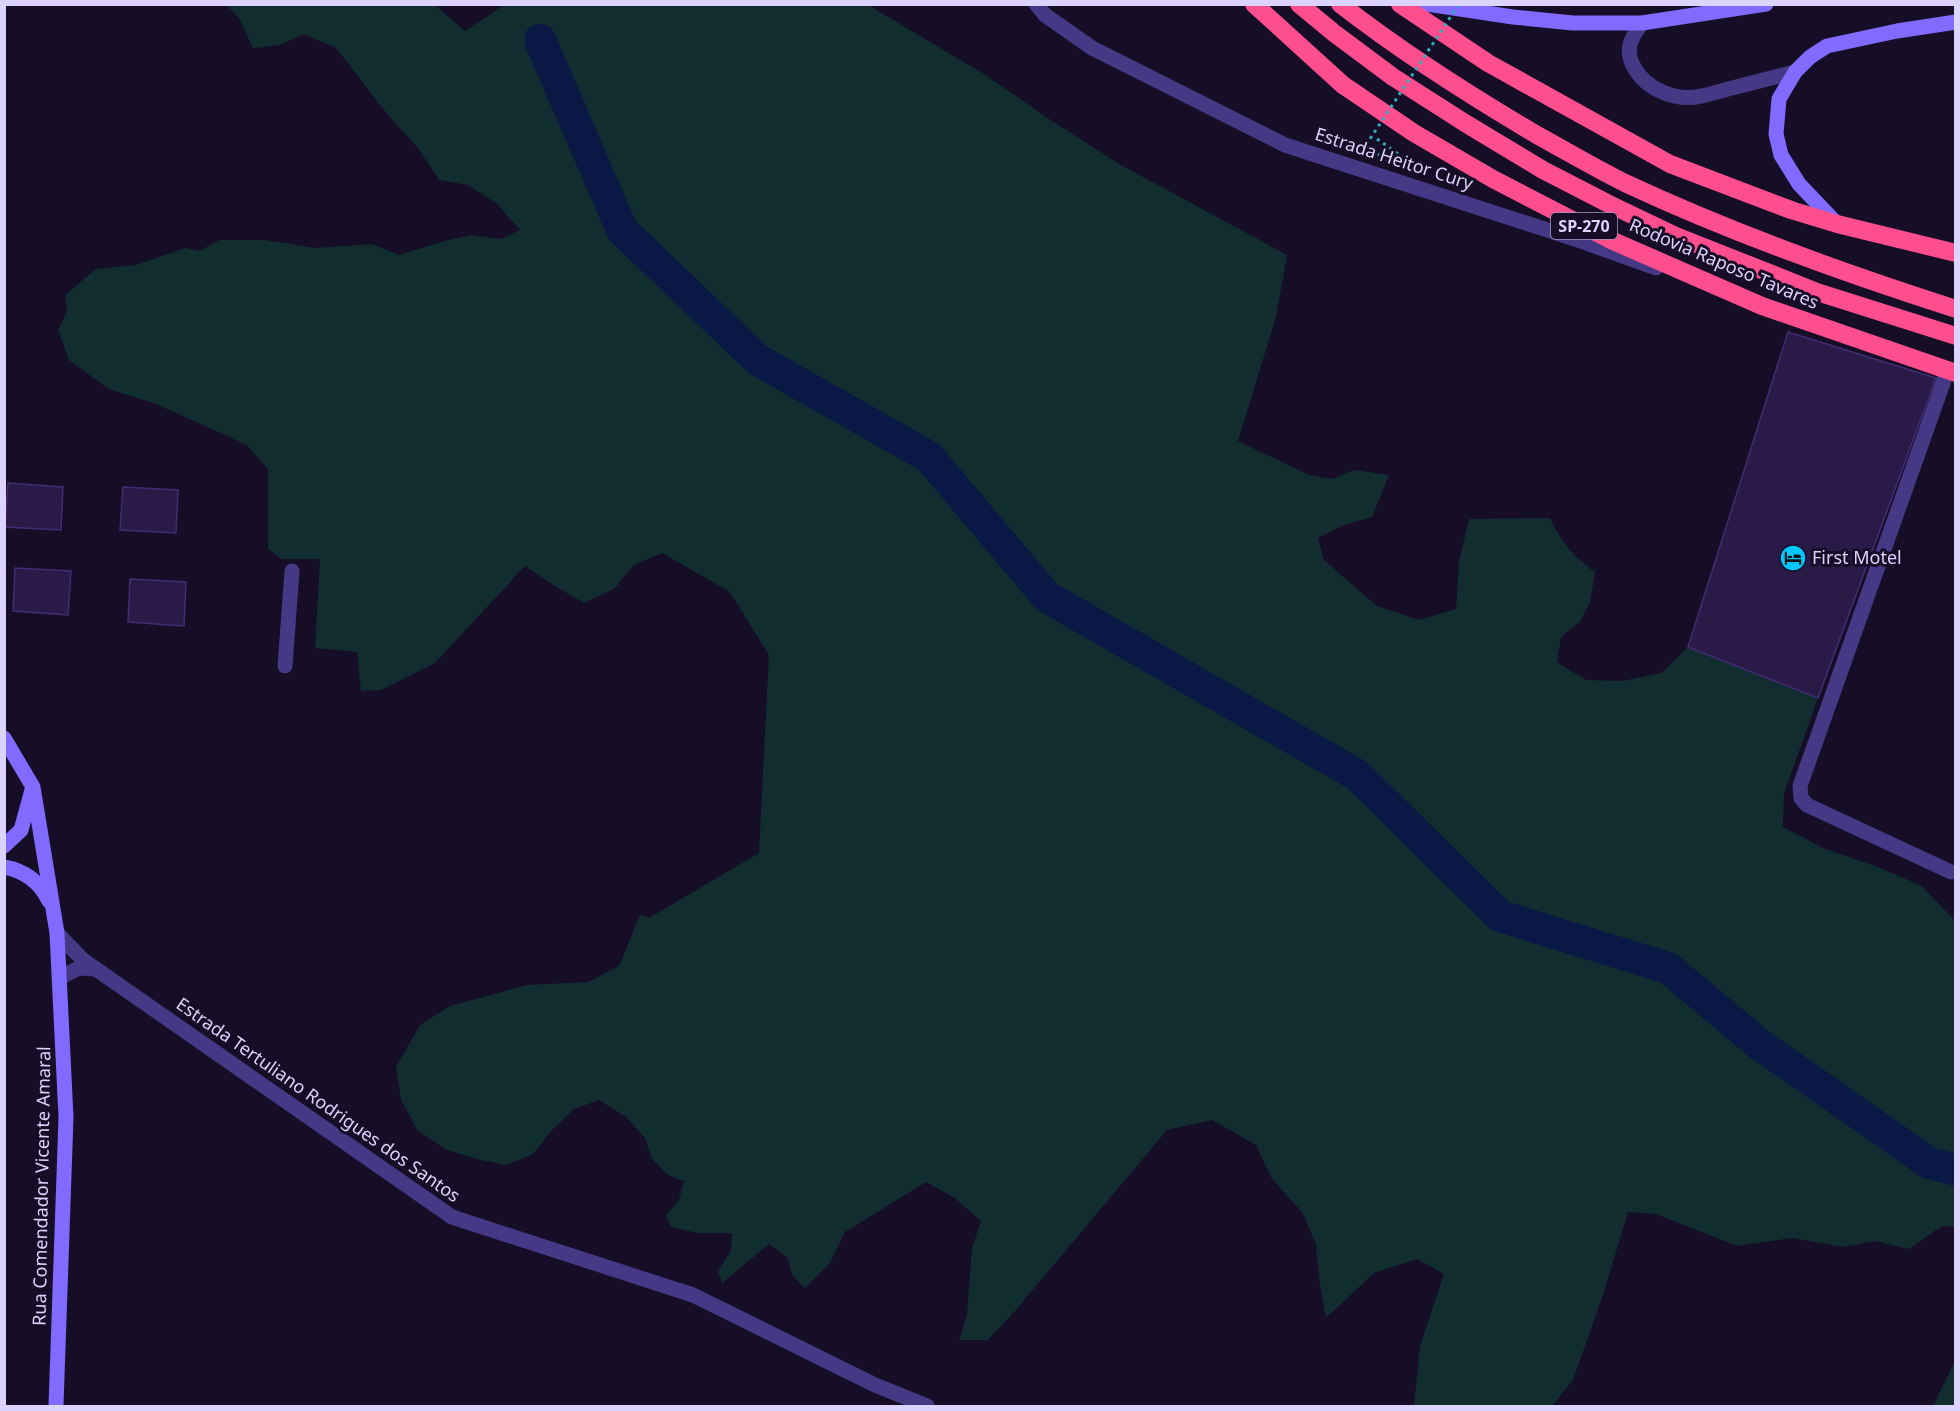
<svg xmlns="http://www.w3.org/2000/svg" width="1960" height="1411" viewBox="0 0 1960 1411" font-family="'Noto Sans',sans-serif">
	<rect width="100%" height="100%" fill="#150e26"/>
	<g fill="#112d30">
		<path d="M227,5H435L465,31L504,5H868L984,74L1052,121L1121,165L1287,255L1276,317L1238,441L1309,475L1332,479L1354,470L1389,475L1372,517L1344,525L1318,538L1324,560L1377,606L1419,620L1456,609L1459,562L1469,519L1550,518C1563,544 1572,555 1595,572L1590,602L1580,622L1561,637L1557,662L1586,680L1622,681L1661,673L1688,647L1818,698L1784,793L1783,827L1823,848L1878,867L1922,886L1955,921V1227L1942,1226L1909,1249L1875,1241L1843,1247L1792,1238L1737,1246L1656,1214L1628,1212L1604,1292L1573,1380L1552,1406H1414L1420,1346L1444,1274L1417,1259L1374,1273L1326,1318L1320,1285L1316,1244L1302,1212L1272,1179L1256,1145L1212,1120L1167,1130L1015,1311L988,1340H959L967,1315L972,1248L981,1221L955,1198L926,1182L845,1232L830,1263L805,1288L792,1275L788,1258L769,1244L722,1283L718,1272L731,1250L732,1233H698L671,1227L666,1215L679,1200L684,1181L668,1175L652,1159L645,1138L626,1117L599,1100L574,1109L553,1129L533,1154L507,1165L481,1160L447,1150L418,1131L401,1100L396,1067L420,1025L450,1006L527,985L588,982L619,966L640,915L649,918L759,853L769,655L730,592L662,553L634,565L614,589L584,603L555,586L525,566L435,663L381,690L361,691L357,652L315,648L320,559H281L268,549V469L247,445L156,404L109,389L69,360L58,330L67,312L65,295L96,269L136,265L185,248L200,251L219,240H264L316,248L372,244L399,255L448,240L472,235L501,239L520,230L497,204L468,185L439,180L418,148L388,115L336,48L304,34L280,45L253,48L240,20Z"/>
		<polygon points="1955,1361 1955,1406 1933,1406"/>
	</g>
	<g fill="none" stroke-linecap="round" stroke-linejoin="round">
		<polyline stroke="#091844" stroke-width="32" points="540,40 622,230 758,360 929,457 1047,597 1357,775 1500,916 1668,968 1759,1044 1929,1163 1956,1170"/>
	</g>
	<g fill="#291a47" stroke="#422c74" stroke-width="1.5">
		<polygon points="1788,332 1936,378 1818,698 1688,647"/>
		<polygon points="8,483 63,487 61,530 5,527"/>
		<polygon points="123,487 178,490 176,533 120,530"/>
		<polygon points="15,568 71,571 68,615 13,611"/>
		<polygon points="130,579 186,582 184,626 128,622"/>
	</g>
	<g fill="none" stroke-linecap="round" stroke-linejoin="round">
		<g stroke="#2db1ba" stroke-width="3" stroke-dasharray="3 4.5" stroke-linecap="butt">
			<polyline points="1377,139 1421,170 1420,173"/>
			<polyline points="1366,145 1386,160"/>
		</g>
		<g stroke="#453986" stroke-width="15">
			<polyline points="1036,4 1045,15 1092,48 1285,145 1575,239 1656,268"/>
			<path d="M1642,23C1630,39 1624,51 1635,69C1647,89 1673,100 1696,97C1709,95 1723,90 1736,87C1756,82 1776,77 1795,72"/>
			<polyline points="1947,372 1800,786 1801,798 1807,805 1951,872"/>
			<polyline points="285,666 292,571"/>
			<polyline points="57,933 83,960 452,1217 693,1295 875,1385 927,1406"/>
			<polyline points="61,977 79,968 96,969"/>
		</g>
		<g stroke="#806aff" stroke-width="15">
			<polyline points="1427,4 1513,17 1573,23 1642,23 1766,4"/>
			<polyline points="1837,224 1799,184 1781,155 1776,134 1779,99 1795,72 1810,57 1827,46 1897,31 1956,22"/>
			<polyline points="4,738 33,787 57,933 66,1117 56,1406"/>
			<polyline points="4,846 21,830 32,790"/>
			<path d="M4,867C26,871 40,882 49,901"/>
		</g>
		<g stroke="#ff4e8e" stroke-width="18">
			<polyline points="1254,4 1343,85 1414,133 1493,179 1613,241 1762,306 1956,373"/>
			<polyline points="1299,4 1334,33 1393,77 1465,123 1543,170 1609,204 1676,236 1817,292 1956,336"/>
			<path d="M1340,4C1403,53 1469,95 1537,135C1566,151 1595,168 1625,183C1732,233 1843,273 1956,309"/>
			<polyline points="1400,4 1488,63 1670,164 1791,210 1837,224 1956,253"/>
		</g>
		<polyline stroke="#2db1ba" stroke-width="3" stroke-dasharray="3 4.5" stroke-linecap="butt" points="1366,145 1459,4"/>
	</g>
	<defs>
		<symbol id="hotel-disc" viewBox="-11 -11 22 22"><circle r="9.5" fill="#00c7fe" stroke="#150e26"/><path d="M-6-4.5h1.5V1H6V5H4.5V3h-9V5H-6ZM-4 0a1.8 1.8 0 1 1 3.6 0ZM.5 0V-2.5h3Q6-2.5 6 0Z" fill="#111"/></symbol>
	</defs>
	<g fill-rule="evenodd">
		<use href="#hotel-disc" x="1778" y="543" width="30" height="30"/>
	</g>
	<g text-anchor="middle" stroke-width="6" stroke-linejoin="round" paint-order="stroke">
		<rect fill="#150e26" stroke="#a198be" stroke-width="1.5" x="1551" y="213" width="66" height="26" rx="4.5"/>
		<g font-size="16" font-weight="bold" fill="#ddd3ff">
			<text x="1584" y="232">SP-270</text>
		</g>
		<g font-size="18" fill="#ddd3ff" stroke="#150e26">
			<text transform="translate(1394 159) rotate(18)" y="6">Estrada Heitor Cury</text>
			<text transform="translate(1724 264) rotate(23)" y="6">Rodovia Raposo Tavares</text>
			<text transform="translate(318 1100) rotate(35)" y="6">Estrada Tertuliano Rodrigues dos Santos</text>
			<text transform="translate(42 1186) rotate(-89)" y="6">Rua Comendador Vicente Amaral</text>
		</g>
		<g font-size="18" fill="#ddd3ff" stroke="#150e26" text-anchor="start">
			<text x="1812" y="564">First Motel</text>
		</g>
	</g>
	<rect width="1960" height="1411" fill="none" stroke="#ddd3ff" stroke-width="12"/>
</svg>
